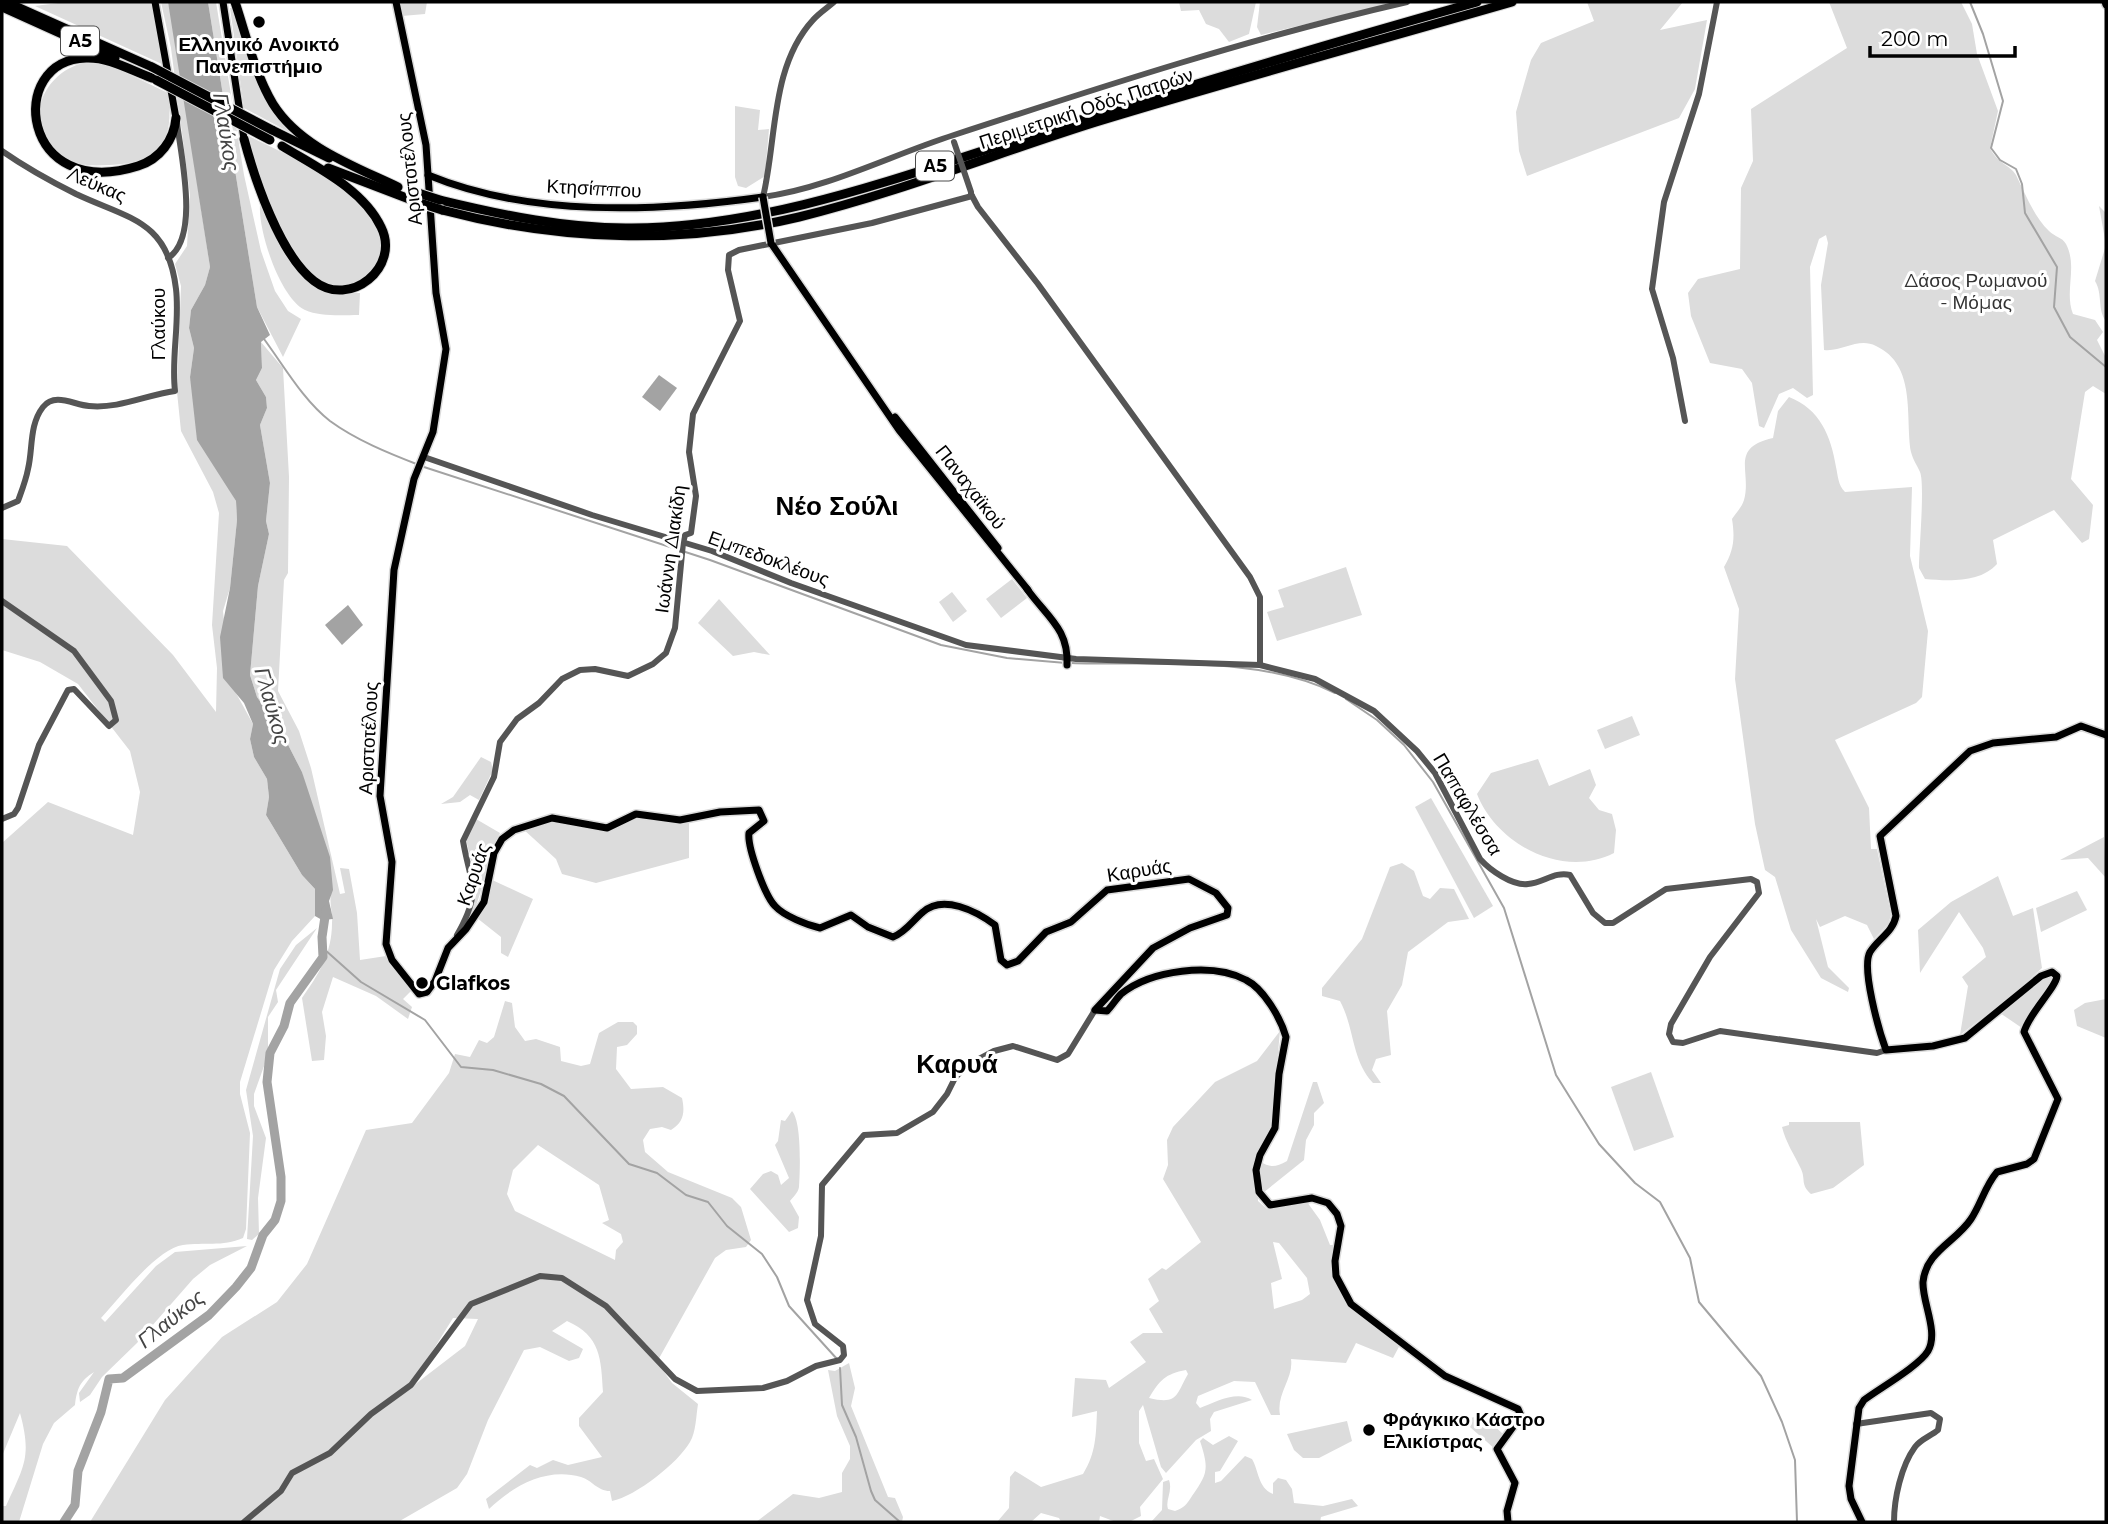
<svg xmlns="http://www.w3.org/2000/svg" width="2108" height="1524" viewBox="0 0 2108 1524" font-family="Montserrat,sans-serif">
	<rect width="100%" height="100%" fill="#fff"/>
	<g fill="#dcdcdc" fill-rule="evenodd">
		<polygon points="66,2 151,2 164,65 35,6"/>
		<path d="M161,2H168L174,31L210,267L205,285L191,310L189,328L194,348L190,377L222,477L236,501L237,520L230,588L223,611L231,684L253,724L250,739L254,757L267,779L269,797L266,815L302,875L315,889V916L292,941L274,970L240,1082V1094L250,1133L246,1229L243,1238C222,1247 204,1242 183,1245C156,1249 119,1299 101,1318L105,1322L156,1266L175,1252L247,1246L210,1265L193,1279L137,1343L102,1377L90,1395L80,1402L79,1393L94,1372C80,1381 77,1388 75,1405L54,1423L43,1444L19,1522H2V1506H6C24,1466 32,1457 20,1413L2,1456V843L48,802L133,835L140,792L130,751L78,684L40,662L2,650V539L67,546L173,655L216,712L217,668L212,625L219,513L213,492L181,431L177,392L181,286L175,264L187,246L190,195L171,48Z"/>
		<polygon points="208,2 216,2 244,175 261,251 275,291 288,311 301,319 283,357 257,307"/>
		<polygon points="400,2 427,2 425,14 402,16"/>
		<polygon points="1179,2 1256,2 1249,34 1229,42 1219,29 1206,24 1199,10 1181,11"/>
		<polygon points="1260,2 1398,2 1261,35 1257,27"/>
		<polygon points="1587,2 1683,2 1660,30 1707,20 1695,89 1679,118 1527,176 1519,151 1516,112 1531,60 1541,43 1594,21"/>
		<path d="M1829,2H1961L1972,24L1977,54L1998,111L1990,148C1997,163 2010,165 2016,175C2025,193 2034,217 2049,231C2055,237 2062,237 2066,244C2078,267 2064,291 2073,314L2095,320L2103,332L2097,340L2106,358V394L2093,386L2085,392L2071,479L2093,505L2089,539L2082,543L2054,510L1993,540L1997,564C1980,583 1949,581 1925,579L1919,568C1919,550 1925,484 1920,472C1917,465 1913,460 1911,452C1905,417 1917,365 1876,346C1858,337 1843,352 1824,350L1821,285L1828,243L1826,235L1819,239L1810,267L1813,395L1807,398L1793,388L1779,394L1764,428L1759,426L1752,383L1742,369L1710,363L1691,316L1688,293L1698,279L1740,269L1741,188L1753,161L1751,109L1847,48Z"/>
		<polygon points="230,8 233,8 251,62 300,138 244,108"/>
		<path d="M83,63L108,64L168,93C175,143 159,163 109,165C92,166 76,166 62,157C20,129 40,74 83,63Z"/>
		<polygon points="735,106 760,110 758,130 769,129 765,176 746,188 738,186 735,177"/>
		<path d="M249,136C286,155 385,197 381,249C381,258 375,270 367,276C356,285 340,289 327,284C292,270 254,171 249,136Z"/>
		<path d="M260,205C275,232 294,282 326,292C338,295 348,293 360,293L359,315C343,315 320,317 305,310C280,298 258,231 260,205Z"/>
		<path d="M2099,206L2106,213V321C2097,310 2103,294 2095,281L2106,245Z"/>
		<path d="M261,342L283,368L289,477L288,573L284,580L278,691L299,731L311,768L340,894L345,893L340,868L349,869L357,913L360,960L386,956L412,990L403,999L412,1007L408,1019L376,996L333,977L322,1012L326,1036L324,1060L312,1061L302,998C319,974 332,953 332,923C333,910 328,902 332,890L302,772L282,733L257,697L250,675L258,586L269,534L266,521L270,483L260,425L267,408L266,397L256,380L262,368Z"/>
		<path d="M1789,397C1820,409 1831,436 1836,467C1838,476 1838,485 1845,492L1912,487L1910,556L1928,631L1922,697L1916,703L1835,740L1869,808L1871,849H1877L1891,915L1888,924L1874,939L1867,925L1845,916L1820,927L1816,919L1828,967L1849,988L1848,992L1821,978L1791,930L1775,877L1765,870L1755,824L1735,679L1739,609L1724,567C1734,550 1735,538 1732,519C1736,513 1742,507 1744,500C1752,471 1729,448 1773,438L1778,411Z"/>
		<polygon points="1346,567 1362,615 1277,641 1267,612 1284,607 1278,590"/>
		<polygon points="1012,579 1027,598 1001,618 986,599"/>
		<polygon points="952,592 967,611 953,622 939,602"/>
		<polygon points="719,599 770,655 754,652 733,656 698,623"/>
		<polygon points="1632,716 1640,735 1605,749 1597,730"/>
		<polygon points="481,757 491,762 493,770 479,800 470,795 460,802 441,804 453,797"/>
		<path d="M1538,759L1549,786L1590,769L1596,785L1589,798L1599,810L1612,814L1616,830L1614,853C1563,879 1497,845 1477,794L1491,773Z"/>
		<polygon points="1431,798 1493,906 1474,918 1415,807"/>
		<polygon points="640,816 689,821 689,858 596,883 562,874 556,859 522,828 553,820 602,831"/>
		<path d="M476,819L500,833C482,864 487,890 467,924L476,886L466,839Z"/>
		<polygon points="2104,837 2106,878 2088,858 2060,860"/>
		<path d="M1402,863L1414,871L1423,896L1430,899L1440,888L1454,889L1469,919L1448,922L1408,952L1402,985L1387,1011L1391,1055L1376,1059L1372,1070L1381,1083H1373C1351,1059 1355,1029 1340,1001L1322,996V988L1362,939L1390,867Z"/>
		<polygon points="1998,876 2013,916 2033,908 2042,968 2012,995 1960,1035 1968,986 1962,977 1986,957 1983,948 1959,912 1920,973 1918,930 1951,902"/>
		<polygon points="490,879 533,899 508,957 501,953 501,937 477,918"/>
		<polygon points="2077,891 2087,910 2041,932 2036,908"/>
		<polygon points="317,928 276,990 278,1002 268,1017 268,1055 254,1094 254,1106 266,1138 258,1198 259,1234 252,1240 247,1239 253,1136 246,1090 280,969 296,945"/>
		<polygon points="2052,973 2054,982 2022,1028 2000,1013 2038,981"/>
		<polygon points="2106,999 2106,1038 2077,1026 2074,1010 2085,1003"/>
		<path d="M505,1001L512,1003L515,1027L525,1041L536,1039L560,1047L561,1061L581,1066L590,1064L599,1033L618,1022H633L637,1026V1034L627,1045L617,1047L616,1069L631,1089L663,1087L682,1098C685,1112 684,1122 671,1130L662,1127L650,1129L643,1140L645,1152L668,1172L732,1198L741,1207L751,1240L746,1247L726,1250L715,1258L657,1362L672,1383L698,1404C696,1416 696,1432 690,1442C678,1463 636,1496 612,1501L610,1491C597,1491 592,1480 581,1477C546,1467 513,1486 489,1509L486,1499L530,1465L537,1468L553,1460L568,1465L602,1457L579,1426V1418L603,1392C601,1359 601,1336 567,1321L552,1331L583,1349L579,1358L569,1361L540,1347L524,1350L488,1420L467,1474L457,1488L398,1522H90L165,1400L222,1337L277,1302L307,1264L366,1130L412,1123L449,1073L455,1054L470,1057L479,1040L487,1043L494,1037ZM538,1145L599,1185L609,1220L602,1223L621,1234L623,1242L616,1250L615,1260L515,1211L507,1194L513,1170ZM453,1318L478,1319L465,1346L409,1389Z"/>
		<path d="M1280,1031L1271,1127L1255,1158C1268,1167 1273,1169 1287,1161L1313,1082H1317L1324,1103L1314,1113V1125L1306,1140L1304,1160L1258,1197V1201L1267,1209L1307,1202L1320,1220L1330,1245H1335C1326,1266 1335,1287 1347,1303L1401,1343L1393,1358L1356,1343L1346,1363L1291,1359C1294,1378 1276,1394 1280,1415H1271L1255,1382L1234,1381L1198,1396L1196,1403L1200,1408C1215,1402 1237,1390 1252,1400L1214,1412L1210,1419L1211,1431L1196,1440L1166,1473L1161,1467L1143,1405L1139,1411V1443L1146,1461L1154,1459L1163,1479L1140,1507L1141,1516L1131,1521L1116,1522L1100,1516L1099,1522H1061L1059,1518L1041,1513L1031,1522H997L1009,1508L1010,1477L1015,1471L1041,1487L1083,1474C1096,1453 1096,1435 1097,1411L1072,1417L1075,1378L1106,1380L1109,1388L1146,1362L1130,1342L1143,1333H1163L1149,1309L1159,1301L1148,1279L1162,1268L1166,1270L1201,1242L1163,1179L1168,1165L1167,1140L1173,1127L1215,1082L1257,1061ZM1273,1242L1279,1243L1307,1278L1310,1294L1302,1300L1274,1309L1271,1283L1282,1279ZM1186,1370L1188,1374C1176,1395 1178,1405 1149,1398C1160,1380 1165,1374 1186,1370Z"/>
		<polygon points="1651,1072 1674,1137 1634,1151 1611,1087"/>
		<path d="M792,1111C802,1122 800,1172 799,1187C798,1193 793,1197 790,1201L799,1217L798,1228L789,1232L750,1189L763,1174L771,1171L778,1175L781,1185L789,1178L775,1145L778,1141L781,1120L785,1121Z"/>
		<path d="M1789,1122H1860L1864,1165L1833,1188L1811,1194C1800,1184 1806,1180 1801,1169C1794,1154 1786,1143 1782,1127L1789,1125Z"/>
		<polygon points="849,1363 855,1388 851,1406 888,1497 895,1498 903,1517 902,1522 756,1522 793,1494 819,1498 842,1492 842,1473 850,1459 850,1446 837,1416 828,1370 835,1371"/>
		<polygon points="1483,1415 1505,1436 1495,1449 1462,1420"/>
		<polygon points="1347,1421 1352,1441 1319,1458 1303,1458 1294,1450 1287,1434"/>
		<path d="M1229,1436L1238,1441L1220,1471L1215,1472V1483L1221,1481L1245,1456L1252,1459C1259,1471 1258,1488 1273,1494V1483L1278,1478L1286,1480L1292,1489L1294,1503L1323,1506L1352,1499L1358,1506L1321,1517L1320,1522H1151L1162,1510L1163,1482L1169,1480C1173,1491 1165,1500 1168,1509L1175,1511C1184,1508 1187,1504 1192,1496C1208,1473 1209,1469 1200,1441L1203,1438L1213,1445Z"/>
	</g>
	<g fill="#a3a3a3">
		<polygon points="168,2 208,2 257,307 270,335 261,342 262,368 256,380 266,397 267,408 260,425 270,483 266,521 269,534 258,586 250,675 257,697 282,733 302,772 330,857 333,890 329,901 333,919 322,920 315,916 315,889 302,875 266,815 269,797 267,779 254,757 250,739 253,724 244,703 223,678 220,637 230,588 237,520 236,501 197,440 190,377 194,348 189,328 191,310 205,285 210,267"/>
		<polygon points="659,375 677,388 660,411 642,397"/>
		<polygon points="348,605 363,625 342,645 325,625"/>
	</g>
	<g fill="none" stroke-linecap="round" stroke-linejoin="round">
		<g stroke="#a3a3a3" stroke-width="2">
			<polyline points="1970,2 1983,34 2003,101 1991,148 2000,160 2016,169 2022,184 2025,213 2057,267 2054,307 2070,337 2106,367"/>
			<path d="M264,339C284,366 303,400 330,421C356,440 388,453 419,465"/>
			<polyline points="424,467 710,560 941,645 1007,658 1066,663"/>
			<path d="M1071,663C1155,666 1259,655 1335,693"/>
			<polyline points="1346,699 1377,720 1404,745 1433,782 1504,908 1556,1075 1599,1144 1635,1183 1660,1202 1690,1258 1699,1302 1761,1376 1782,1422 1795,1460 1797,1522"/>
			<polyline points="324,949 361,982 425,1020 461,1067 493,1070 541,1084 564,1096 629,1164 657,1173 686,1195 708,1202 727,1226 762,1254 777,1277 789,1306 837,1359"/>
			<polyline points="840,1368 842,1405 856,1437 871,1491 875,1500 900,1522"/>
		</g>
		<polyline stroke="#a3a3a3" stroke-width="9" points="64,1522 75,1505 78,1471 101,1412 109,1379 123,1378 209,1315 236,1287 251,1268 263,1235 275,1220 281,1201 281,1177 267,1082 270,1053 284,1026 290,1003 323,957 322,937 326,910"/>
		<defs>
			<g id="major">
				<polyline points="155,2 176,118"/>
				<polyline points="223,2 244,139"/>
				<path d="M396,2L426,145L436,293L446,349L433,432L414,479L394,570L380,796L392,862L386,944L392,960L419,994L427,992L435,981L448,948L466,929L484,902L494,853L502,839L514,830L552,818L607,828L636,814L680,820L720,812L759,810L764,821L749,833C747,847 765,896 775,906C784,916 807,925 820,928L851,915L868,927L893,937C906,932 913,920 923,912C943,894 976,911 995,925L1001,960L1007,965L1018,961L1046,932L1071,922L1107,890L1189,879L1216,893L1228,908L1227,915L1190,928L1153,948L1095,1010L1107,1011C1112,1006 1116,999 1121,994C1151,970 1212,962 1246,980C1264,989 1281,1019 1286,1037L1279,1074L1275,1128L1260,1155L1256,1170L1259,1192L1270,1205L1312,1198L1328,1203L1337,1214L1341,1226L1335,1261L1336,1276L1351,1304L1445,1376L1518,1409L1521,1416L1497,1449L1515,1483L1507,1511L1508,1522"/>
				<polyline points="2105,2 2106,5"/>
				<path d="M428,175C530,217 655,212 763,197"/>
				<polyline points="771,243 899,430 1028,590"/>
				<polyline points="895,417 998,548"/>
				<path d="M1027,589C1047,617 1069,629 1067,665"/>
				<path d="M1862,1522L1851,1499L1849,1486L1859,1408L1864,1400C1880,1388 1919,1366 1928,1351C1939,1332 1922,1302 1923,1282C1926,1251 1956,1242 1971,1219C1981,1204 1985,1186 1997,1172L2027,1164L2034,1159L2058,1099L2024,1032C2029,1013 2056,988 2057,976L2052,972L2041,976L1965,1038L1933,1046L1886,1050C1879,1031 1861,968 1870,952C1878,939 1893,932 1896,916L1880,836L1970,751L1993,743L2056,737L2081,726L2106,735"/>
			</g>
			<g id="highway">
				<polyline points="6,2 152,67"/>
				<path d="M235,2C246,35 255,74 273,104C300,147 354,166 398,187"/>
				<polyline points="2,7 115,58"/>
				<path d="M152,78C130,70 109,57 86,58C5,60 21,203 138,166C160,159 174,140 176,118"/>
				<polyline points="272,130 329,158"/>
				<path d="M244,139C255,180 280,255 314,281C350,309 401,267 381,227C363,189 316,167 282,146"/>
				<polyline points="328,168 417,202"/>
				<path d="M440,200C502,215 568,229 632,228C769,227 899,177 1029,136C1178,89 1327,44 1477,2"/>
				<path d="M442,210C559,241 681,245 799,217C900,192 997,153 1096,122C1234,80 1373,42 1512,2"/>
			</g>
		</defs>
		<use href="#major" stroke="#dbdbdb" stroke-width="10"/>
		<use href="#highway" stroke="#dbdbdb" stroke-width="11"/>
		<g stroke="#555" stroke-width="6">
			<path d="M834,2C827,8 819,13 813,20C770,67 777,140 763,197C829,188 891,155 954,135C1104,86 1254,37 1407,2"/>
			<path d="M2,151C25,167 50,181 76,194C129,219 168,220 176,289C180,323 171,357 175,391C146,395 119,409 89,406C74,405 55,392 43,407C29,425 33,449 28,469C26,480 22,490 18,501L2,508"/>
			<polyline points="971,194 978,207 1038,284 1250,577 1260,597 1260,665"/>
			<path d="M168,258C200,238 181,156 177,123"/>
			<polyline points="1685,421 1673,358 1652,289 1664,202 1699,94 1717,2"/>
			<path d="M424,457L592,515L712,551L791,583L966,645L1076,659L1260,665L1315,679L1374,711L1417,751L1435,773L1480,859C1490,870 1512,886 1528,884C1543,883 1555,871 1570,875L1593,913L1605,923H1613L1666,889L1751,879L1757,882L1759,893L1710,957L1671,1024L1669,1034L1673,1042L1683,1043L1720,1031L1877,1053L1886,1050"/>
			<polyline points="2,601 74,651 111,701 116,720 109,726 74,689 68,690 39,745 18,808 14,814 2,819"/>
			<path d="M457,935C482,891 471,886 463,841L494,777L500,742L517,719L539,703L562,679L580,670L595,669L628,676L653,664L666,653L675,628L683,543L685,535L691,533L696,496L689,452L693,414L740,321L728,270L729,255L739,250L872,223L972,196"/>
			<path d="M1856,1424L1931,1413L1940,1419L1938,1430C1931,1436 1921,1439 1915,1447C1901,1466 1894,1499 1894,1522"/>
			<polyline points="244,1522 281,1491 292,1473 330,1453 371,1414 411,1385 471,1304 540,1276 562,1278 606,1306 675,1379 697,1391 763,1388 787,1381 816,1366 840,1360 844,1355 843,1346 815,1324 807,1300 821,1236 822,1185 864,1135 897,1133 933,1112 947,1094 955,1078 966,1066 994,1051 1013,1046 1057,1060 1068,1054 1095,1010"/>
		</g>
		<use href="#major" stroke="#000" stroke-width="7"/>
		<use href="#highway" stroke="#000" stroke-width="9"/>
		<defs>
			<polyline id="major-bridge" points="763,197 771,243"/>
			<g id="highway-bridge">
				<polyline points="152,67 272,130"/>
				<polyline points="156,80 270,140"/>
				<polyline points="415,192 440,200"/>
				<polyline points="417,202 442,210"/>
			</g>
		</defs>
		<use href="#major-bridge" stroke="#dbdbdb" stroke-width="10" stroke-linecap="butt"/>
		<use href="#highway-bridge" stroke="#dbdbdb" stroke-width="11" stroke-linecap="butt"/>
		<polyline stroke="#555" stroke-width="6" points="954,142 971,192"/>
		<use href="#major-bridge" stroke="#000" stroke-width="7"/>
		<use href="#highway-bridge" stroke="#000" stroke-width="9"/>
	</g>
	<g fill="#000" stroke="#fff" stroke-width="2.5">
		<circle cx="259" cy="22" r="7"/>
		<circle cx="422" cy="983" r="7"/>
		<circle cx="1369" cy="1430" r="7"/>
	</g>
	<g text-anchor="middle" stroke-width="6" stroke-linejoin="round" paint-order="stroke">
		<g fill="#fff" stroke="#4c4c4c" stroke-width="2">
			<rect x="61" y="26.5" width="38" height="29" rx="5"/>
			<rect x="916" y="151.5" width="38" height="29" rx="5"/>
		</g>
		<g font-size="18" font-weight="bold" fill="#000">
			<text x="80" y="47">Α5</text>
			<text x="935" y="172">Α5</text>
		</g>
		<g font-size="19" font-weight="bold" fill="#000" stroke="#fff" text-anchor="start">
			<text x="259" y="51" text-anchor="middle">Ελληνικό Ανοικτό<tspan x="259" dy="22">Πανεπιστήμιο</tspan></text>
			<text x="436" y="990">Glafkos</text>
			<text x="1383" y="1426">Φράγκικο Κάστρο<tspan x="1383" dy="22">Ελικίστρας</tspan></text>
		</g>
		<g font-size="19" fill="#000" stroke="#fff">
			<text transform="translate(1086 108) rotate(-18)" y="7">Περιμετρική Οδός Πατρών</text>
			<text transform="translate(409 169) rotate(-96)" y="7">Αριστοτέλους</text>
			<text transform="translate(97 184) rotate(23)" y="7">Λεύκας</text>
			<text transform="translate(594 188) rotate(3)" y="7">Κτησίππου</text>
			<text transform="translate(158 324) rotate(-90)" y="7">Γλαύκου</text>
			<text transform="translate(971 487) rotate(52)" y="7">Παναχαϊκού</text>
			<text transform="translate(670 549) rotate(-82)" y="7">Ιωάννη Διακίδη</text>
			<text transform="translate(769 558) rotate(20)" y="7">Εμπεδοκλέους</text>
			<text transform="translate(368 738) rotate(-87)" y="7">Αριστοτέλους</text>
			<text transform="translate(1468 804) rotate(59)" y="7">Παπαφλέσσα</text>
			<text transform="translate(1139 870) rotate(-9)" y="7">Καρυάς</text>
			<text transform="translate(473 874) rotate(-71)" y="7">Καρυάς</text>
		</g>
		<g font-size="19" fill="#333" stroke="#fff">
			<text x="1976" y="287">Δάσος Ρωμανού<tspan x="1976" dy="22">- Μόμας</tspan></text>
		</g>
		<g font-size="21" font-style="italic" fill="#444" stroke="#fff">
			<text transform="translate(226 132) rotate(81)" y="7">Γλαύκος</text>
			<text transform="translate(272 706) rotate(74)" y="7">Γλαύκος</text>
			<text transform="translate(171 1319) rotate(-39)" y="7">Γλαύκος</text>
		</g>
		<g font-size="26" font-weight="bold" fill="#000" stroke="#fff">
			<text x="837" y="515">Νέο Σούλι</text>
			<text x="957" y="1073">Καρυά</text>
		</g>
	</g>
	<rect width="2108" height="1524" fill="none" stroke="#000000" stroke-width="7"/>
	<path d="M1870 46v10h145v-10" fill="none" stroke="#000000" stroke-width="3.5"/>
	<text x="1881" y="46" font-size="21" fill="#000000" stroke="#ffffff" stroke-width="5" paint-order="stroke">200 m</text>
</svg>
